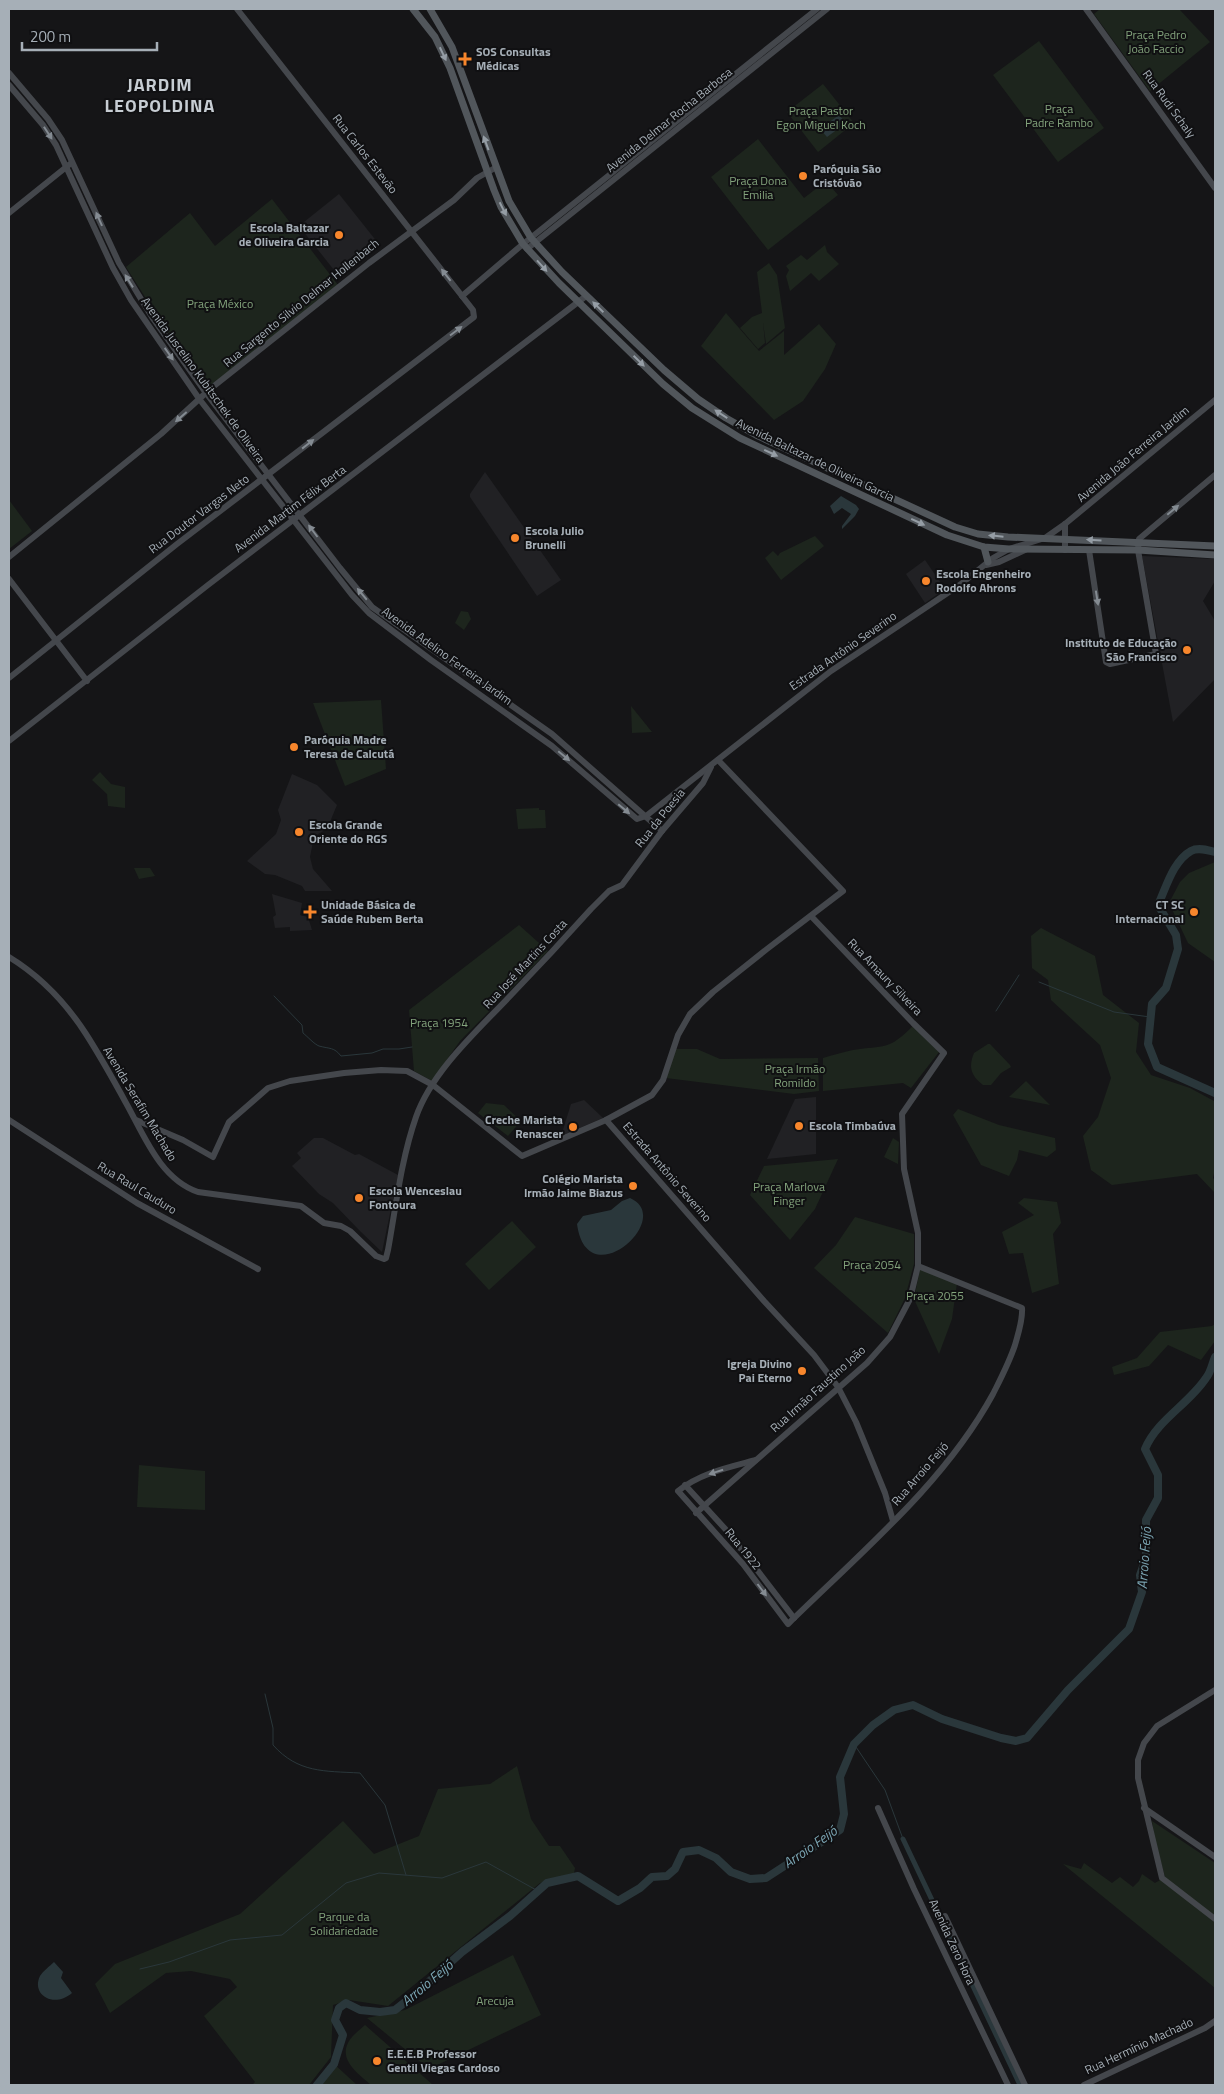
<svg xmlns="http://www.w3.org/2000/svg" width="1224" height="2094" viewBox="0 0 1224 2094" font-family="'Titillium Web',sans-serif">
	<rect width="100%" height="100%" fill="#151517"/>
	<g fill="#212124">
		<polygon points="339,194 378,243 338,275 299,226"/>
		<polygon points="485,472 561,580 537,596 470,497 470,494"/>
		<polygon points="1142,556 1215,559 1215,581 1203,601 1215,621 1215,679 1173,722"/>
		<polygon points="925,560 945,589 925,603 906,574"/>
		<polygon points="292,774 317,785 337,805 327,829 318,834 313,842 310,857 313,869 332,891 305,891 302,886 275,875 265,874 247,861 276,834 281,820 278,810"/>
		<polygon points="272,894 302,903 300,915 308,917 312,930 290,931 290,927 275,928 273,917 276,915"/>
		<polygon points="816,1097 816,1154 767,1159 795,1099"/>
		<polygon points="584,1100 603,1118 561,1136 571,1104"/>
		<polygon points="314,1138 323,1138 355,1155 359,1154 398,1175 382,1252 360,1231 333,1203 319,1194 292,1166 301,1158 297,1153"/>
	</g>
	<g fill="#1d251d">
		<polygon points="1100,9 1179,9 1210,42 1150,91 1094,14"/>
		<polygon points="1039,41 1104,128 1058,162 993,75"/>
		<polygon points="823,84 854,123 818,152 787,112"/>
		<polygon points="758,139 804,198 826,181 838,195 768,250 711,177"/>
		<polygon points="272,199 338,285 208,388 164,327 126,267 190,213 215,246"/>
		<polygon points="825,245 827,252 839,264 819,281 811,273 790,291 786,276 789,270 786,266 801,255 807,260"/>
		<polygon points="769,263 777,275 785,328 766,344 763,322 765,343 758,349 740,328 752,317 762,313 757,272"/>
		<polygon points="726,313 759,351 784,331 784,355 819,324 836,344 825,369 803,401 774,420 701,346"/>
		<polygon points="9,500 32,531 9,549"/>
		<polygon points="815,536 824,546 781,580 765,558 773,551 778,556 780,553"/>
		<polygon points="461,611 468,612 471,619 464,630 455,623"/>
		<polygon points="381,700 386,769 345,786 313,703"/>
		<polygon points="631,706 652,732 632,733"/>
		<polygon points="100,772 111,784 125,787 125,808 108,806 107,794 92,780"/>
		<polygon points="539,808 539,810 545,810 546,828 518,829 516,809"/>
		<polygon points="1215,862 1215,962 1188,943 1169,903 1180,882 1189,873"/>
		<polygon points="134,868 150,868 155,876 139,879"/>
		<polygon points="519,925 548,951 460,1041 432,1081 414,1071 409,1010"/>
		<polygon points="1041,928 1095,956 1103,995 1139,1023 1136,1052 1151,1075 1190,1088 1214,1101 1215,1168 1213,1178 1215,1181 1215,1193 1197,1174 1112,1185 1091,1170 1083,1136 1098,1117 1111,1078 1100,1045 1051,1000 1048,980 1032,968 1031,936"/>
		<path d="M913,1026L939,1052L911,1088L903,1083L823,1091V1058C833,1055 843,1052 853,1050C885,1045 888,1051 913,1026Z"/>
		<path d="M988,1044H990L1010,1065L1011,1067L1001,1073L991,1085H983C971,1076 968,1067 974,1053Z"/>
		<polygon points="675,1049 697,1049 720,1059 818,1058 819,1091 794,1094 666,1078"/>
		<polygon points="1026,1081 1050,1105 1009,1097"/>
		<polygon points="486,1103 504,1105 521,1121 508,1136 478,1113"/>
		<polygon points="958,1109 999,1125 1055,1138 1056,1150 1047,1157 1019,1150 1017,1160 1009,1176 981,1165 953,1115"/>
		<polygon points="893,1138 899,1142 898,1164 884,1157"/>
		<polygon points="838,1159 815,1209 790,1240 750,1195 764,1166"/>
		<polygon points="1024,1198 1057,1202 1061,1223 1053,1234 1059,1284 1032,1293 1023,1253 1009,1254 1002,1232 1034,1215 1018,1203"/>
		<polygon points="855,1217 914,1234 914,1264 905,1298 888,1333 814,1268 836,1245"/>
		<polygon points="512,1221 536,1247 489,1290 465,1264"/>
		<polygon points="920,1269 957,1283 952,1319 939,1354 914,1299"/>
		<polygon points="1215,1324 1215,1341 1201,1360 1168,1345 1149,1366 1114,1375 1112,1367 1137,1358 1160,1332 1212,1326"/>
		<polygon points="139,1465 205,1471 205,1510 137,1507"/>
		<polygon points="517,1766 531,1819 549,1846 560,1846 575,1868 574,1873 540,1883 388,2006 349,2000 333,2005 331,2057 309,2085 252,2085 255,2082 204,2016 237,1987 230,1979 191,1971 166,1973 110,2013 95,1984 115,1964 240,1914 343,1821 374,1854 419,1836 438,1789 490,1784"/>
		<path d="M1152,1821L1215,1863V1988L1063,1864L1081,1869L1084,1863L1112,1883L1120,1877L1133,1887L1139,1881L1142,1874L1155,1883L1165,1877C1160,1857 1154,1840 1152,1821Z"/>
		<polygon points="513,1955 541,2015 429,2069 367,2018 405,2010"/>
		<path d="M365,2025L433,2085H371C359,2074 339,2061 348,2043C351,2036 360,2030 365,2025Z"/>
		<polygon points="334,2064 357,2085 317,2085"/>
	</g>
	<g fill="#2a373b">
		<polygon points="839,115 846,123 827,137 820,129"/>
		<polygon points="841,496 856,505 859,509 855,516 842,529 842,526 851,514 842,508 834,514 830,506"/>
		<path d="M630,1198C676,1218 587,1298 577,1224L583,1216L611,1210L622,1201Z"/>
		<path d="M54,1962L63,1972L61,1978L72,1993C53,2009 31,1994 40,1976C43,1971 50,1966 54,1962Z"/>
	</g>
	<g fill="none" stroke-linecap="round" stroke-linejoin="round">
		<g stroke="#2a373b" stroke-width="1">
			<polyline points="1039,982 1114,1012 1150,1017"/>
			<path d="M274,996L302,1025L303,1033C308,1037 314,1044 319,1046C330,1049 334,1047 341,1056L372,1053L383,1049H399L412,1047"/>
			<polyline points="996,1011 1019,975"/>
			<path d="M265,1694L273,1728V1745C298,1773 324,1771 360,1773L385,1805L406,1875"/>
			<polyline points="854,1744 885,1790 903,1839"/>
			<polyline points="140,1969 169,1962 230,1940 282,1935 346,1883 379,1873 442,1878 486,1862 538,1891"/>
		</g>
		<polyline stroke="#2a373b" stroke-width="5" points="903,1839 1020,2085"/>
		<g stroke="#2a373b" stroke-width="8">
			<path d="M1215,852C1208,850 1198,847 1191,851C1173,861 1166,888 1158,905L1176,935L1178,949L1166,988L1152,1004L1148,1044L1157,1067L1215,1093"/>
			<path d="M317,2085L334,2064L343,2035L335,2020L339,2008L346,2003L360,2010L380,2012L395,2010L413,1996L462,1952L510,1916L547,1883L578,1876L618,1901L640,1888L652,1877L667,1876L675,1869L683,1852L699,1850L716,1858L731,1872L750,1879L766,1878L840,1830L844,1814L840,1777L854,1744L873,1725L894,1710L913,1705L942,1719L1001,1738L1016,1741L1027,1738L1068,1690L1129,1629L1142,1592L1140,1575L1146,1558V1520L1158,1498V1475L1145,1449C1157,1420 1189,1404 1206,1378C1211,1372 1212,1364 1215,1357"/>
		</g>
		<g stroke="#44474c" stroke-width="6">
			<polyline points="1086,9 1215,188"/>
			<polyline points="9,73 48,119 62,140 119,263 152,317 206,393 340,568 372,607 552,734 662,831"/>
			<polyline points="9,85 43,125 56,145 113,268 131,300 200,400 352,595 369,613 431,660 552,746 637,819 646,816 831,671 961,584 993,558 1009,549 1045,538 1065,524 1215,400"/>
			<polyline points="9,213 70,164"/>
			<polyline points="527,249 827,9"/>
			<polyline points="462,296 523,244 817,9"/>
			<polyline points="1065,524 1065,550"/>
			<polyline points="1089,550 1106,662 1110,664 1156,654 1138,550 1139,539 1215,475"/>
			<polyline points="9,557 161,434 209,390 369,263 454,200 477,178 495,168"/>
			<polyline points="986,565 999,562 1027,549"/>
			<polyline points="9,579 87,681"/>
			<polyline points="9,678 177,544 474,317 473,310 462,296 237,9"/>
			<polyline points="9,741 208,585 586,296"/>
			<path d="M9,957C40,976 66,1003 86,1034C100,1056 113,1079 126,1103C144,1135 160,1179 198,1192L301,1206L324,1223L341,1226L350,1231L376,1256L384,1259L386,1258L388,1250C396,1206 401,1160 416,1117C432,1071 478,1030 511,995C538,967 565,938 591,909L609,891L622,885L662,831L703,783L711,767"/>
			<polyline points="9,1120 137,1203 258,1269"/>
			<polyline points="136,1120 183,1140 213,1157 229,1122 268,1088 290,1081 344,1073 381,1070 407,1071 433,1085 522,1156 606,1120 652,1095 663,1080 678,1035 690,1014 713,992 767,949 843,891 718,760"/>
			<polyline points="606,1120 764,1301 814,1355 838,1387 856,1422 885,1493 893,1521"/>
			<path d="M756,1460C730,1467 700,1473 678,1491L743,1564L788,1624C860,1553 944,1484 993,1394C1001,1378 1009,1363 1015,1345C1018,1334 1023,1320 1022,1308L918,1266"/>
			<polyline points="685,1485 728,1532 794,1618"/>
			<polyline points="696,1513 867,1363 890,1337 910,1299 918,1266 918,1233 904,1169 902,1114 944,1053 913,1023 811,916"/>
			<polyline points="1215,1690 1157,1726 1144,1743 1138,1760 1138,1778 1162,1878 1215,1919"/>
			<polyline points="878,1808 914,1889 1008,2085"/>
			<polyline points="1144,1808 1215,1857"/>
			<polyline points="945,1916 1025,2085"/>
			<polyline points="1084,2085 1205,2028 1215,2021"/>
		</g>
		<g stroke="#51565b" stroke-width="7">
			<polyline points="413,9 435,37 450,68 494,190 501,207 523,244 559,283 663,384 692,408 740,438 947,535 984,547 1009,549 1138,550 1215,555"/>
			<polyline points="430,9 452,47 509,201 531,238 562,272 664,370 698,399 726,418 756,435 955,527 978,534 1008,537 1215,546"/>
			<polyline points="984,547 988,562"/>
		</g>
	</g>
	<defs><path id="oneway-solid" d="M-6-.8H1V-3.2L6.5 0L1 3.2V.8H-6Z" transform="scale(1.25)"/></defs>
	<g fill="#959da5">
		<use href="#oneway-solid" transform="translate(443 54) rotate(65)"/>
		<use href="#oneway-solid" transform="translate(486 143) rotate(-110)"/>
		<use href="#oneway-solid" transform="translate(503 209) rotate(63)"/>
		<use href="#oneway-solid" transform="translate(542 266) rotate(48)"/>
		<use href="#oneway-solid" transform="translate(598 307) rotate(-136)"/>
		<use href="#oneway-solid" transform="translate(639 361) rotate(44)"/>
		<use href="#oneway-solid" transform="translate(721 414) rotate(-147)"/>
		<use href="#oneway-solid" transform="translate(771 453) rotate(25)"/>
		<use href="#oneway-solid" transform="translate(918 522) rotate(25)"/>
		<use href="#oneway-solid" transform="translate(996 536) rotate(-174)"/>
		<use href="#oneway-solid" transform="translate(1094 540) rotate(-177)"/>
	</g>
	<g fill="#848b92">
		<use href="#oneway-solid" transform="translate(48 133) rotate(57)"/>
		<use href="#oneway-solid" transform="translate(99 219) rotate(-114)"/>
		<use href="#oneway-solid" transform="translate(446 275) rotate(-128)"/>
		<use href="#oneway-solid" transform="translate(129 281) rotate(-122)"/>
		<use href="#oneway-solid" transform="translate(456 331) rotate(-37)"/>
		<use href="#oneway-solid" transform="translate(169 354) rotate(55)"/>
		<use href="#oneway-solid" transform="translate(181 417) rotate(139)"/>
		<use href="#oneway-solid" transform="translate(308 444) rotate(-38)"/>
		<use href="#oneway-solid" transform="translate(1173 510) rotate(-40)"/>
		<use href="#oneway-solid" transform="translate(313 531) rotate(-127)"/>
		<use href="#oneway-solid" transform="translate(362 594) rotate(-130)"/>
		<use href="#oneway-solid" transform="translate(1097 598) rotate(81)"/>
		<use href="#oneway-solid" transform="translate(564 756) rotate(40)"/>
		<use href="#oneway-solid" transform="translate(624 809) rotate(40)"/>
		<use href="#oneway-solid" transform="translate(716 1472) rotate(162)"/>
		<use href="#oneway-solid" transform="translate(762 1590) rotate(53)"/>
	</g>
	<g fill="#f7862c" stroke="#101012" stroke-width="2">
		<path d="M462.5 51.5h5v5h5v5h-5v5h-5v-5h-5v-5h5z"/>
		<circle cx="803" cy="176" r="5"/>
		<circle cx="339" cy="235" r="5"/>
		<circle cx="515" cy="538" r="5"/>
		<circle cx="926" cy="581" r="5"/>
		<circle cx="1187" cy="650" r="5"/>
		<circle cx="294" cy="747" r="5"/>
		<circle cx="299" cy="832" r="5"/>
		<path d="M307.5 904.5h5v5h5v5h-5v5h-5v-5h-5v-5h5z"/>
		<circle cx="1194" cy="912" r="5"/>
		<circle cx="799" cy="1126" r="5"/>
		<circle cx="573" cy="1127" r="5"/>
		<circle cx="633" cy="1186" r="5"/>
		<circle cx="359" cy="1198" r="5"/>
		<circle cx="802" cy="1371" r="5"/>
		<circle cx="377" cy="2061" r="5"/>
	</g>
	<g text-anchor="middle" stroke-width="4" stroke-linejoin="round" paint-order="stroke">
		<g font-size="12" fill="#83a37c" stroke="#101012">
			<text x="1156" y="39">Praça Pedro<tspan x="1156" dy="14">João Faccio</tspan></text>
			<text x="1059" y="113">Praça<tspan x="1059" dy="14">Padre Rambo</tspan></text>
			<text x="821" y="115">Praça Pastor<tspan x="821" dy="14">Egon Miguel Koch</tspan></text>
			<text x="758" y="185">Praça Dona<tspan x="758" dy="14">Emilia</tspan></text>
			<text x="220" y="308">Praça México</text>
			<text x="439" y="1027">Praça 1954</text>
			<text x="795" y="1073">Praça Irmão<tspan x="795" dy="14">Romildo</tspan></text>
			<text x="789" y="1191">Praça Marlova<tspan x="789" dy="14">Finger</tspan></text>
			<text x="872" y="1269">Praça 2054</text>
			<text x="935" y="1300">Praça 2055</text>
			<text x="344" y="1921">Parque da<tspan x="344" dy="14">Solidariedade</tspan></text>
			<text x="495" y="2005">Arecuja</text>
		</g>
		<g font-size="12" font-weight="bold" fill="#a6afb7" stroke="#101012" text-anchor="start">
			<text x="476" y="56">SOS Consultas<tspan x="476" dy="14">Médicas</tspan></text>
			<text x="813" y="173">Paróquia São<tspan x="813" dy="14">Cristóvão</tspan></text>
			<text x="329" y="232" text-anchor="end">Escola Baltazar<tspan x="329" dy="14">de Oliveira Garcia</tspan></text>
			<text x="525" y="535">Escola Julio<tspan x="525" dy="14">Brunelli</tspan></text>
			<text x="936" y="578">Escola Engenheiro<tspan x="936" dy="14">Rodolfo Ahrons</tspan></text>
			<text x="1177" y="647" text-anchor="end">Instituto de Educação<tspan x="1177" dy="14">São Francisco</tspan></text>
			<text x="304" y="744">Paróquia Madre<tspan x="304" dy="14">Teresa de Calcutá</tspan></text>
			<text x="309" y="829">Escola Grande<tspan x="309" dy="14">Oriente do RGS</tspan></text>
			<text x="321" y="909">Unidade Básica de<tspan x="321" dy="14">Saúde Rubem Berta</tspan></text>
			<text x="1184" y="909" text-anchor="end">CT SC<tspan x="1184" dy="14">Internacional</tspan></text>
			<text x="563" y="1124" text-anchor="end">Creche Marista<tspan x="563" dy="14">Renascer</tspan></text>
			<text x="809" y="1130">Escola Timbaúva</text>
			<text x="623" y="1183" text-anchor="end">Colégio Marista<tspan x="623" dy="14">Irmão Jaime Biazus</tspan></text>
			<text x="369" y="1195">Escola Wenceslau<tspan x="369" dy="14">Fontoura</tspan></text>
			<text x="792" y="1368" text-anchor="end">Igreja Divino<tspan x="792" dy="14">Pai Eterno</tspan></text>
			<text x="387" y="2058">E.E.E.B Professor<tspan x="387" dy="14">Gentil Viegas Cardoso</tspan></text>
		</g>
		<g font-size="12" fill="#a6afb7" stroke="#101012">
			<text transform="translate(1169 104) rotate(54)" y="4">Rua Rudi Schaly</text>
			<text transform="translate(669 120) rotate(-39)" y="4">Avenida Delmar Rocha Barbosa</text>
			<text transform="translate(365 154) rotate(52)" y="4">Rua Carlos Estevão</text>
			<text transform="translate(301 303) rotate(-39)" y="4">Rua Sargento Silvio Delmar Hollenbach</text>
			<text transform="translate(203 380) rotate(54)" y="4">Avenida Juscelino Kubitschek de Oliveira</text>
			<text transform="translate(1133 454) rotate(-40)" y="4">Avenida João Ferreira Jardim</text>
			<text transform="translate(815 460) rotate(26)" y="4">Avenida Baltazar de Oliveira Garcia</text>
			<text transform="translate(290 509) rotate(-37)" y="4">Avenida Martim Félix Berta</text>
			<text transform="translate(199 514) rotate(-37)" y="4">Rua Doutor Vargas Neto</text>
			<text transform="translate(843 651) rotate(-35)" y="4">Estrada Antônio Severino</text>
			<text transform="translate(447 656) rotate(36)" y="4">Avenida Adelino Ferreira Jardim</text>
			<text transform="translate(660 818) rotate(-51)" y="4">Rua da Poesia</text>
			<text transform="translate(525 964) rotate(-47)" y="4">Rua José Martins Costa</text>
			<text transform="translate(885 977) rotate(46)" y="4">Rua Amaury Silveira</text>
			<text transform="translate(140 1104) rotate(59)" y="4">Avenida Serafim Machado</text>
			<text transform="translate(667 1172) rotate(49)" y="4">Estrada Antônio Severino</text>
			<text transform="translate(137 1188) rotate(31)" y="4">Rua Raul Cauduro</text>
			<text transform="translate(818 1389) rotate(-42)" y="4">Rua Irmão Faustino João</text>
			<text transform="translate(920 1474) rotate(-49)" y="4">Rua Arroio Feijó</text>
			<text transform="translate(743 1549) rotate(51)" y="4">Rua 1922</text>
			<text transform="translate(952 1942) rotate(65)" y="4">Avenida Zero Hora</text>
			<text transform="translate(1139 2046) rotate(-25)" y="4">Rua Hermínio Machado</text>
		</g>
		<g font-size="14" font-style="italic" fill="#7ca6b4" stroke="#101012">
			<text transform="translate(1144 1558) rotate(-86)" y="5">Arroio Feijó</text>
			<text transform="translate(810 1847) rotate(-35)" y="5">Arroio Feijó</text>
			<text transform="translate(427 1983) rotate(-40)" y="5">Arroio Feijó</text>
		</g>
		<g font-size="18" font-weight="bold" letter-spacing="1" fill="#c7cdd3" stroke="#101012">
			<text x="160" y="91">JARDIM<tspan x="160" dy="21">LEOPOLDINA</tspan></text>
		</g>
	</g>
	<rect width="1224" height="2094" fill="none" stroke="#a6afb7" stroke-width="20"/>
	<path d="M22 42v8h135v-8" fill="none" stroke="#a6afb7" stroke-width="2.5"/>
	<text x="30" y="42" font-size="15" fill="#a6afb7" stroke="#101012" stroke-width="4" paint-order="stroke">200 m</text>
</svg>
